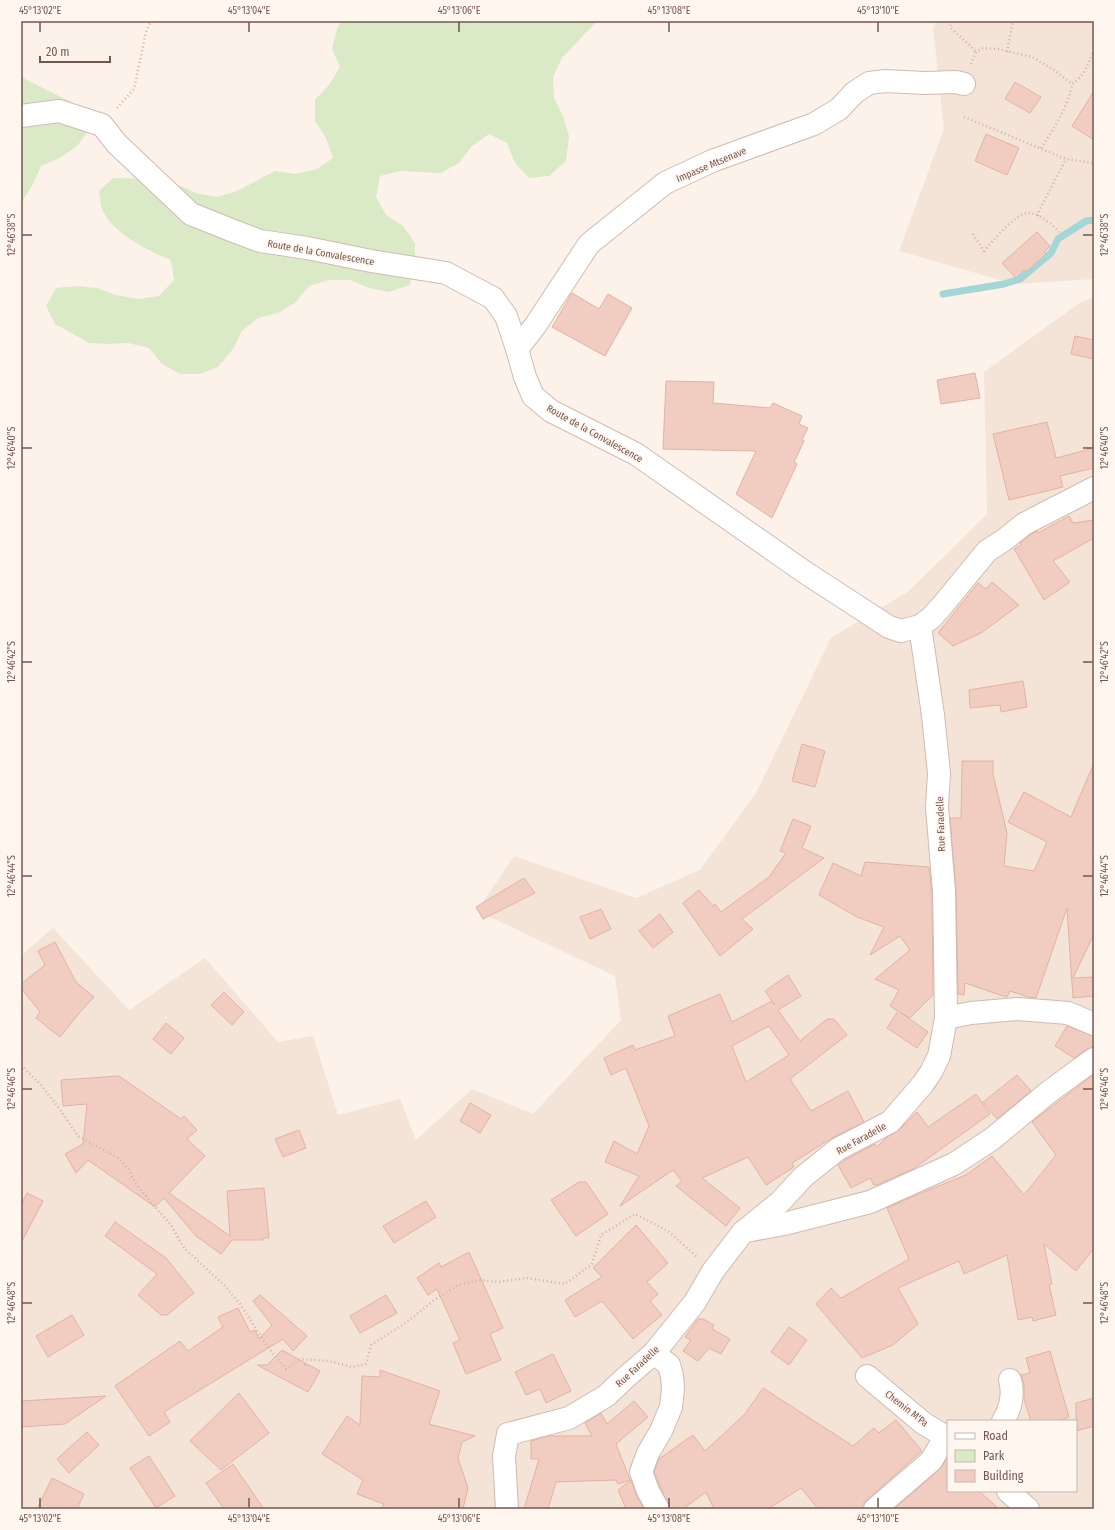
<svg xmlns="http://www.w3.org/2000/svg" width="1115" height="1530" viewBox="0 0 1115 1530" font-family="'Fira Sans Condensed',sans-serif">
	<rect width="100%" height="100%" fill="#fcf2e9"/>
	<g fill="#f4e3d7" fill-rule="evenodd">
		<polygon points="937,21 1094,21 1094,279 1014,284 899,251 944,129 933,28"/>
		<path d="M1094,297V1509H21V956L53,928L129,1010L205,958L278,1042L313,1036L338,1115L400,1099L416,1140L472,1089L533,1114L621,1020L615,976L477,911L514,856L636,898L700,870L756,793L831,638L909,591L987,514L984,372L1078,304ZM948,1421H1076V1491H948Z"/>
	</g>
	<g fill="#daeac7">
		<path d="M341,21H597L562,58L553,77L554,98L563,116L569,136L566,161L549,176L529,178L515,163L507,143L489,134L472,146L459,163L441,173L401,171L380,176L376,197L386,215L403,226L415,243V264L410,285L389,292L369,288L350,280H329L309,286L295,303L278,313L258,318L242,331L233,349L218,367L200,374H180L162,364L149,348L128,343L109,344L89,343L55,324L46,306L56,288L77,286L97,288L116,295L138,299L159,296L174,280L171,260C148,251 115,234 104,213C100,207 100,198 99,191L113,178L155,179L176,184L196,193L217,197L237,191L275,171L295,174L317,169L333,158L326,138L315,121V100L329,85L340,67L332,49L337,29Z"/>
		<polygon points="21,77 85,109 90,129 77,146 60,158 41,166 32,186 21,203"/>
	</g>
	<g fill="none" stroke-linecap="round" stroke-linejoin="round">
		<polyline stroke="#a3d6d7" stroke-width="7" points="943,294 1004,284 1020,279 1051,253 1058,239 1086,221 1094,220"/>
	</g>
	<g fill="#f1cdc1" stroke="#e3b2a1" fill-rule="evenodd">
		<polygon points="1015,82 1041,97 1030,113 1005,99"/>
		<polygon points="1094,91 1094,140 1072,126"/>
		<polygon points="986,134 1019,148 1007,175 975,161"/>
		<polygon points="1037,232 1050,246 1044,252 1046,254 1026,272 1024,270 1016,278 1002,263"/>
		<polygon points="572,293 599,309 608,294 632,308 605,356 552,327"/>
		<polygon points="1075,336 1094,340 1094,359 1071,354"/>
		<polygon points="975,373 980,398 941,404 937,380"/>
		<polygon points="666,381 714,382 713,403 770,408 773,403 802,416 799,424 808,428 802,440 804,441 794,462 797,464 772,518 736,494 756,451 663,449"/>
		<polygon points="1047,422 1056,458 1094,448 1094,468 1060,476 1063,487 1009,500 993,434"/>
		<polygon points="1069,516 1073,523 1094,520 1094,538 1053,561 1070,582 1044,600 1014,549 1021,545 1020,543 1030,535 1037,531 1038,533"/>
		<polygon points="992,582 1019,605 981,633 953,646 938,633 978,583 986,589"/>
		<polygon points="1023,681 1027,707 1001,712 1000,705 970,708 969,690"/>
		<polygon points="802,744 825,751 815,787 792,781"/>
		<polygon points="962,761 993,761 993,774 1007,833 1004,866 1034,871 1047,842 1008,822 1024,792 1071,817 1094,763 1094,934 1073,978 1094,977 1094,996 1073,998 1067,908 1036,998 1028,997 1010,991 1007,997 1006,997 965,983 964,995 958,994 956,891 950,818 961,818"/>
		<polygon points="793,819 811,826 802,848 824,858 742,919 753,929 720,956 683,903 699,890 713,906 715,904 721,912 769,877 786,853 780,851"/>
		<polygon points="865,862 929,867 932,892 933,995 910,1018 900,1012 928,1032 917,1048 887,1028 898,1011 890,1006 899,990 875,979 910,950 900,936 870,955 884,927 857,917 819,895 833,863 861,876"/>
		<polygon points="524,878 535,893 483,919 476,907"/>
		<polygon points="601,909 611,929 590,939 580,917"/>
		<polygon points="660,914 673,932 653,948 639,931"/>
		<polygon points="55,942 76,982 94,997 82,1010 60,1037 36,1018 40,1012 21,988 21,984 45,965 38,951"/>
		<path d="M788,975L801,996L778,1010L800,1041L827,1019H834L847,1035L790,1079L811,1111L848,1091L864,1122L832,1138L792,1163L794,1167L766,1185L748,1157L702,1178L740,1208L726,1226L676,1186L682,1181L673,1170L620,1206L639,1176L605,1162L614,1141L637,1154L649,1126L626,1068L611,1075L604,1058L633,1045L635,1050L675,1036L668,1016L720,994L732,1022L772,1001L775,1005L765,991ZM769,1026L789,1055L746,1082L732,1046Z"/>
		<polygon points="224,992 244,1012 232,1025 211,1005"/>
		<polygon points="166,1023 184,1038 171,1054 153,1039"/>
		<polygon points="1067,1026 1094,1036 1094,1047 1087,1049 1074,1058 1055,1046"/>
		<polygon points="1094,1074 1094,1248 1076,1271 1044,1244 1052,1284 1049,1285 1056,1315 1033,1321 1032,1317 1018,1320 1007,1255 964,1274 959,1261 898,1288 918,1324 893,1345 862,1358 816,1304 831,1288 841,1298 909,1259 887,1208 921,1193 966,1175 992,1156 1024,1195 1056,1155 1032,1122"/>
		<polygon points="1017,1075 1031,1091 997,1119 983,1102"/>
		<polygon points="119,1076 181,1119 184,1116 197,1130 187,1139 205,1156 169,1193 230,1236 227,1191 264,1188 269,1238 263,1238 263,1240 232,1240 221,1254 196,1236 164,1198 155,1207 88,1160 76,1173 65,1154 83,1144 87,1104 63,1106 61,1080"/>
		<polygon points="976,1094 990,1114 913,1169 877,1185 874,1185 870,1178 851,1188 838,1165 845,1160 875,1144 877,1147 887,1137 899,1130 917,1112 928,1127"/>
		<polygon points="470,1103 491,1115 480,1133 460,1121"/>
		<polygon points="299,1130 306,1148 283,1157 275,1139"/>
		<polygon points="579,1182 586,1182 608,1214 576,1236 551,1200"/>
		<polygon points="27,1193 43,1201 21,1243 21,1205"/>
		<polygon points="426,1201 436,1217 394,1243 383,1226"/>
		<polygon points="115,1222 166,1258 194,1293 167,1315 161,1315 138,1295 157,1274 105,1236"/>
		<polygon points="636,1225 668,1263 647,1282 658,1294 650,1301 662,1315 633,1339 602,1301 575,1317 565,1300 602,1277 593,1268"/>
		<polygon points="469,1252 503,1328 490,1334 501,1360 466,1374 453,1343 460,1340 437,1289 428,1295 417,1278 439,1263 441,1267"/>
		<polygon points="260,1295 307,1336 293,1351 283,1339 164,1412 170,1422 149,1436 115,1386 180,1341 188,1351 223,1327 218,1317 238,1308 250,1332 255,1330 259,1339 272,1325 253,1301"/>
		<polygon points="386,1295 397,1313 360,1333 350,1316"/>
		<polygon points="72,1315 84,1335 48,1357 36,1336"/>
		<polygon points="698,1319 703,1319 714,1325 712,1329 730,1339 721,1354 709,1348 698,1361 683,1351 691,1340 685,1337"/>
		<polygon points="789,1327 807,1340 789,1365 771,1352"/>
		<polygon points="282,1350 307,1364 304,1365 309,1365 320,1371 308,1392 257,1365 267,1365"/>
		<polygon points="1050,1351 1069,1417 1059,1421 1031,1421 1024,1399 1024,1384 1021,1375 1030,1373 1026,1358"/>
		<polygon points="553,1354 571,1391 546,1403 540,1389 526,1395 515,1372"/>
		<polygon points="380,1370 440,1391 429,1424 475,1436 462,1442 458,1458 468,1488 463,1509 381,1509 384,1504 357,1494 363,1480 322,1454 347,1416 360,1425 362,1376 380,1377"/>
		<polygon points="763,1388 853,1446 874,1428 879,1433 896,1420 922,1451 867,1500 863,1504 863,1509 818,1509 801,1488 768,1509 714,1509 706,1492 683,1509 670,1509 654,1472 659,1459 693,1435 705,1451 745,1414"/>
		<polygon points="239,1393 269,1433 221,1470 190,1441"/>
		<polygon points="106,1396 65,1424 21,1427 21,1401"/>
		<polygon points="1094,1398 1094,1426 1076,1431 1076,1403"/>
		<polygon points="634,1401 648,1417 616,1444 630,1480 618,1484 616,1480 556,1482 548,1509 524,1509 539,1459 531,1459 531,1441 548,1436 592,1436 585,1423 601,1413 607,1424"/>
		<polygon points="87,1432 99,1445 69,1473 57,1459"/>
		<polygon points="149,1456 175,1496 156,1508 130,1468"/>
		<polygon points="948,1457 948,1491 979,1491 999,1509 894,1509 939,1470"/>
		<polygon points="233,1464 264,1509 224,1509 206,1483"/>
		<polygon points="52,1478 84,1494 77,1509 37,1509"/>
		<polygon points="631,1480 636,1495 644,1509 626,1509 618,1490"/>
	</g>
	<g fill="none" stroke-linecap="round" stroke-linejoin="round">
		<defs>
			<g id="minor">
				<polyline points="21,116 59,111 102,125 117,144 191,214 231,230 260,241 307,248 371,261 446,273 493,298 506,316 517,349 525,377 533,396 551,411 636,454 806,573 889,627 901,631 920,626 931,618 941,607 987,551 1004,540 1024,524 1094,488"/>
				<polyline points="517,349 535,326 589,244 665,183 712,161 814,124 839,109 854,93 869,83 885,81 925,83 956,82 964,84"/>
				<polyline points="946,1018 971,1013 1018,1009 1068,1013 1094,1024"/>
				<polyline points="746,1231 784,1224 870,1202 954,1164 992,1139 1050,1091 1094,1059"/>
				<polyline points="654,1353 669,1365 672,1376 673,1389 671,1407 661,1431 648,1453 641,1472 648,1491 658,1509"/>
				<polyline points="867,1376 923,1423 948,1438"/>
				<path d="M1003,1421C1011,1408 1014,1395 1010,1380"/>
				<polyline points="1008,1491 1028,1509"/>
				<polyline points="507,1509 504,1456 508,1434 569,1418 606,1396 625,1378 654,1353 695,1302 713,1271 743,1232 780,1202 803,1177 838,1149 890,1122 923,1084 931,1072 939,1056 946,1018 945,949 944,891 937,807 939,773 933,715 920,626"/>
				<polyline points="875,1509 931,1461 946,1436"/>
			</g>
		</defs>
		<use href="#minor" stroke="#d0bbb1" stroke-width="24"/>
		<g stroke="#d6b0a3" stroke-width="2.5" stroke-dasharray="1 3" stroke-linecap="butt">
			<path d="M952,21L950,27C958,36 968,42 976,52"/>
			<polyline points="1007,52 1013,21"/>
			<path d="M971,64L976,52L983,48L998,49L1032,57L1054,70L1072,84C1085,76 1088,63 1094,50"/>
			<polyline points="117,108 134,89 146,32 151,21"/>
			<polyline points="964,117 1066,159 1094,163"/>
			<path d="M1041,148C1054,129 1068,107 1072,84"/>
			<polyline points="1038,216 1039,211 1066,159"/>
			<path d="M973,234L984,251C993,241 1014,215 1027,213C1038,212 1052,224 1059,232"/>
			<polyline points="21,1065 41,1085 61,1111 78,1136 118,1158 129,1170 137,1186 171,1225 184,1248 225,1286 240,1304 267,1346 286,1369 301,1359 328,1361 352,1367 366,1364 371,1345 407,1322 433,1301 458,1285 481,1280 498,1282 527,1278 565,1284 592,1264 601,1235 635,1214 668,1231 696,1256"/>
		</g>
		<use href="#minor" stroke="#fff" stroke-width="22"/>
	</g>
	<path fill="none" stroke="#76564c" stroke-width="1.5" d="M40,22V32M249,22V32M459,22V32M669,22V32M878,22V32M22,235H32M1083,235H1093M22,448H32M1083,448H1093M22,662H32M1083,662H1093M22,876H32M1083,876H1093M22,1089H32M1083,1089H1093M22,1303H32M1083,1303H1093M40,1498V1508M249,1498V1508M459,1498V1508M669,1498V1508M878,1498V1508"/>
	<g text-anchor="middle" stroke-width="3.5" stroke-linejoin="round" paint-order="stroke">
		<g font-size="10" fill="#76564c" stroke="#fff6ef">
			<text transform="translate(711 164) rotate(-23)" y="4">Impasse Mtsenave</text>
			<text transform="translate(321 252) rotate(10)" y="4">Route de la Convalescence</text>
			<text transform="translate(595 433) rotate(29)" y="4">Route de la Convalescence</text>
			<text transform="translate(940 824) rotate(-92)" y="4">Rue Faradelle</text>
			<text transform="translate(861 1138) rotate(-29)" y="4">Rue Faradelle</text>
			<text transform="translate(637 1366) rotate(-43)" y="4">Rue Faradelle</text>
			<text transform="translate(907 1408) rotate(38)" y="4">Chemin M'Pa</text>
		</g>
	</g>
	<rect width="1115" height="1530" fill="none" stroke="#fff6ef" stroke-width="44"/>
	<rect x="947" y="1420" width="130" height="72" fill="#fff6ef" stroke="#c8b6ae"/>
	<rect x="955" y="1433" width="20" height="6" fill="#ffffff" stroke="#c8b6ae"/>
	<text x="983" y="1440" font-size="12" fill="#76564c">Road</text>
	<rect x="955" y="1450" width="20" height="12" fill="#daeac7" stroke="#c8b6ae"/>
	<text x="983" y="1460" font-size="12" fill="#76564c">Park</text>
	<rect x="955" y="1470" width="20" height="12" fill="#f1cdc1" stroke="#c8b6ae"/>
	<text x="983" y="1480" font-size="12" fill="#76564c">Building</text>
	<path d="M40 56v6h70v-6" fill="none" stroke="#76564c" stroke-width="2"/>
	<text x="46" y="56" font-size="12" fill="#76564c" stroke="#fff6ef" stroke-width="3" paint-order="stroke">20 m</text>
	<rect x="22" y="22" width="1071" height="1486" fill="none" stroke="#76564c" stroke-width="1.5"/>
	<g font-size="10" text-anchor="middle" fill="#76564c">
		<text x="40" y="14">45°13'02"E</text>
		<text x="249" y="14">45°13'04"E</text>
		<text x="459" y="14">45°13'06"E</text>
		<text x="669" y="14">45°13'08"E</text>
		<text x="878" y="14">45°13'10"E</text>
		<text transform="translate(11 235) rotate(-90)" y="4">12°46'38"S</text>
		<text transform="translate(1104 235) rotate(-90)" y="4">12°46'38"S</text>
		<text transform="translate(11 448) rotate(-90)" y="4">12°46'40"S</text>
		<text transform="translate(1104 448) rotate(-90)" y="4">12°46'40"S</text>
		<text transform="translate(11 662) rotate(-90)" y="4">12°46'42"S</text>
		<text transform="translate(1104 662) rotate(-90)" y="4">12°46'42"S</text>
		<text transform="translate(11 876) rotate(-90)" y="4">12°46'44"S</text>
		<text transform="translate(1104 876) rotate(-90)" y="4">12°46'44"S</text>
		<text transform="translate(11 1089) rotate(-90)" y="4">12°46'46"S</text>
		<text transform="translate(1104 1089) rotate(-90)" y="4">12°46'46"S</text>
		<text transform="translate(11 1303) rotate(-90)" y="4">12°46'48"S</text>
		<text transform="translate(1104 1303) rotate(-90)" y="4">12°46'48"S</text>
		<text x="40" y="1522">45°13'02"E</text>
		<text x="249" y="1522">45°13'04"E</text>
		<text x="459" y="1522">45°13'06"E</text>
		<text x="669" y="1522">45°13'08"E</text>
		<text x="878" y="1522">45°13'10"E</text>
	</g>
</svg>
